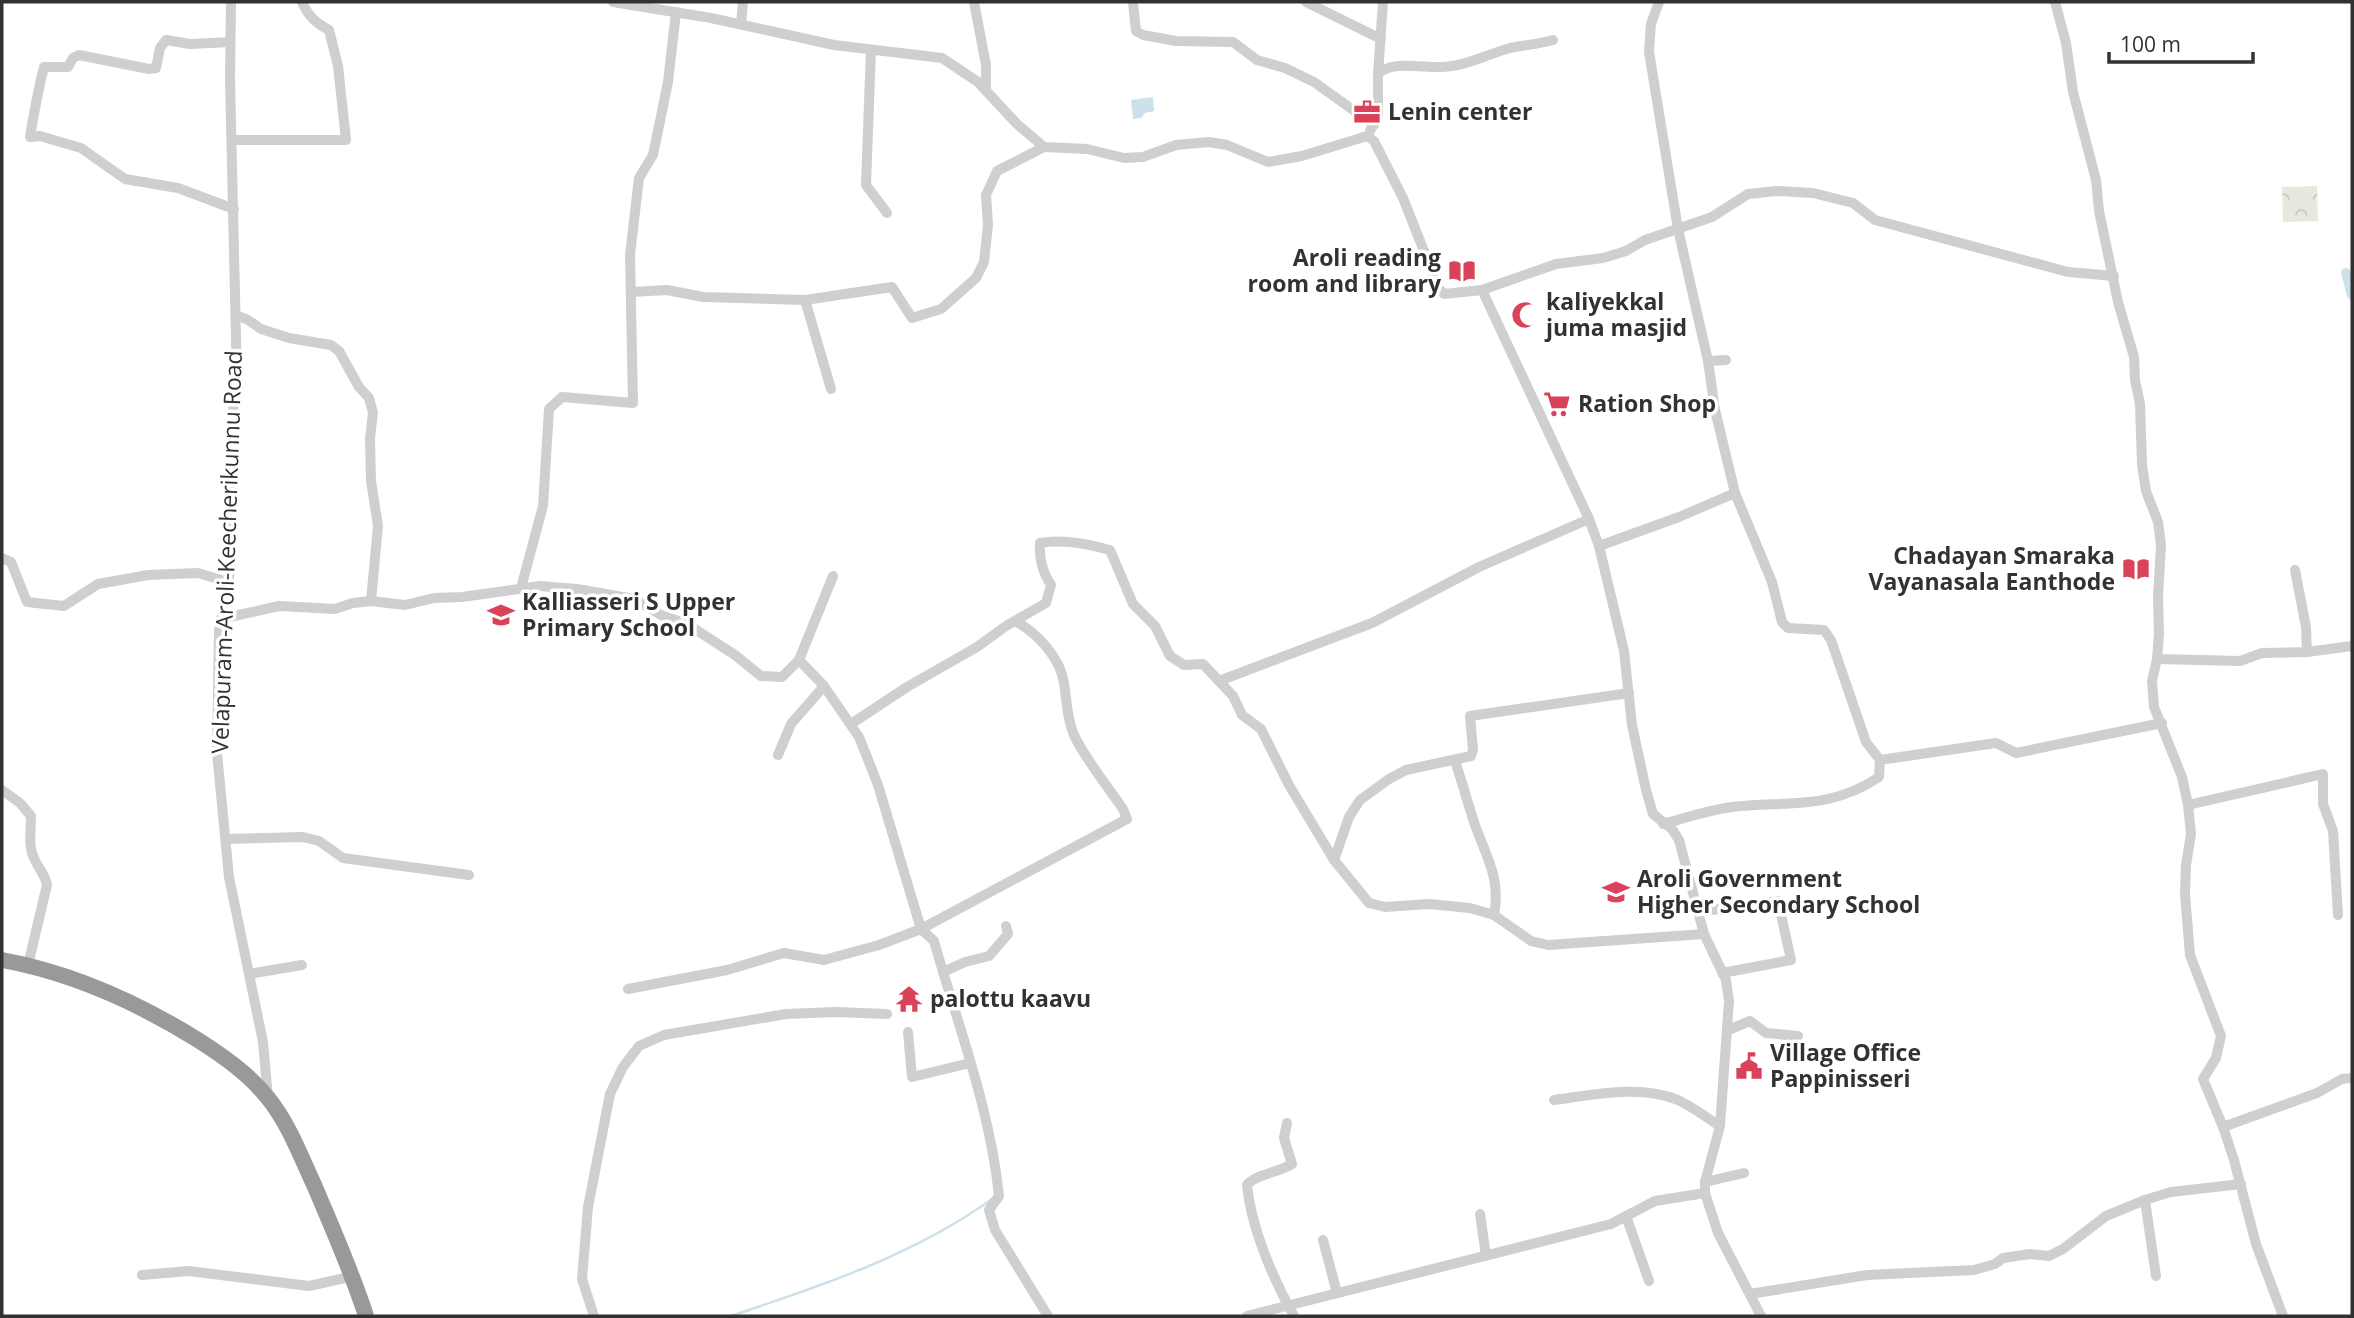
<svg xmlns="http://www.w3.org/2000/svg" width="2354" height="1318" viewBox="0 0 2354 1318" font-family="'Open Sans',sans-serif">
	<defs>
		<pattern id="forest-crowns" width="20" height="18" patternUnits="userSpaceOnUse" patternTransform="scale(1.75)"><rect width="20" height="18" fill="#e6eade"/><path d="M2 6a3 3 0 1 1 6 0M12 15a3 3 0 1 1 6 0" fill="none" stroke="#c6c9bf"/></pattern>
	</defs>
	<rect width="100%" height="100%" fill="#fff"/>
	<polygon fill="url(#forest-crowns)" points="2317,186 2318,221 2283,222 2282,187"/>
	<polygon fill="#cce1e9" points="1153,97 1154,111 1145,113 1141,118 1133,119 1131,100"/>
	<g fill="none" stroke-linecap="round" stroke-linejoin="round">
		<path stroke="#cce1e9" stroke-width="2.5" d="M731,1316C821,1286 914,1255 992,1199"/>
		<polyline stroke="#cce1e9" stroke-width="10" points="2346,273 2352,295"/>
		<g stroke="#cfcfcf" stroke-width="10">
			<polyline points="231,2 230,79 237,382 229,436 232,560 219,631 217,753 229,877 263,1042 268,1098"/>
			<polyline points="613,2 711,18 834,45 942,58 978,82 1017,124 1044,147 1087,149 1124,158 1143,157 1176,145 1209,142 1227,145 1268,162 1302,156 1367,136 1374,141 1403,198 1439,289 1444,294 1482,290 1589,519 1599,546 1624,651 1632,725 1646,790 1653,814 1672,829 1679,840 1704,934 1726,980 1729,1001 1720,1126 1705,1182 1705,1193 1718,1233 1761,1316"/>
			<polyline points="974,2 986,65 986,91"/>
			<polyline points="1133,2 1136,31 1143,35 1176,41 1233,42 1257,60 1285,68 1314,82 1374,125"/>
			<polyline points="1306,2 1381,39"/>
			<polyline points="1659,2 1651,24 1649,52 1678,229 1708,361"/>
			<polyline points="2055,2 2066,43 2073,92 2096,180 2099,211 2118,302 2134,357 2135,380 2140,404 2142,465 2146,491 2158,522 2161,545 2158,597 2159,634 2157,659 2152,681 2154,707 2182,777 2188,805 2191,834 2186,865 2185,894 2190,955 2221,1036 2216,1058 2203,1079 2223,1127"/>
			<polyline points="741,24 743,2"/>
			<path d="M230,42L190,44L166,40L160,48L156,68L149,69L79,55L73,58L68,67H44C38,90 34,113 30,137L40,136L81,148L125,179L178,188L234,209"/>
			<polyline points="871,50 866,185 887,213"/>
			<polyline points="1378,74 1383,2"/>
			<path d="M1370,131L1378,114V74C1391,60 1423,68 1441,67C1464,67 1488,54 1510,48C1525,45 1539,44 1553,40"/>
			<path d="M232,140H346L338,66L329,30C316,23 308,16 302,2"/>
			<polyline points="1482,290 1556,264 1603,258 1626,251 1645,240 1712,217 1748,194 1777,191 1813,193 1853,203 1875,220 2068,272 2114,276"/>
			<polyline points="631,292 667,290 703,297 805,300"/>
			<polyline points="236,315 248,320 261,329 289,338 331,345 339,351 359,387 369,398 373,413 370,438 371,481 378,526 371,601"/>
			<polyline points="831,389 805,300 892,287 912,318 941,309 976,278 984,262 988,225 986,195 997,171 1044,147"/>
			<polyline points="1599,546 1679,517 1735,493 1715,410 1708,361 1726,360"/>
			<polyline points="2,558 11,562 27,602 64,606 98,584 148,575 198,573 228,582"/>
			<polyline points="2295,570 2306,627 2307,652"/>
			<polyline points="521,588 543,506 549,409 562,397 633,403 630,255 639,178 653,155 668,82 676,12"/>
			<path d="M221,619L279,606L335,609L353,603L371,601L405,605L434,598L462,597L540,586L577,589L634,599L661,615L687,624L735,655L761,676L782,677L799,660L824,686L859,737L878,785L921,929L934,941C958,1026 990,1108 999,1196L989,1210L995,1230L1048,1316"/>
			<polyline points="2157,659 2240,661 2262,653 2307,652 2352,646"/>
			<polyline points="799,660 833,576"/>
			<polyline points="1219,681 1372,623 1479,567 1589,519"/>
			<path d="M851,724L907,687L977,647L1006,626L1046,603L1051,585C1042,572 1039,558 1040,543C1061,539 1089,544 1110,550L1133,604L1155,626L1170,656L1184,665L1203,664L1233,696L1242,715L1261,729L1289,785L1334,860L1369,903L1385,907L1429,904L1470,908L1494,915L1531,941L1548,945L1704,934"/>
			<polyline points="778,755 791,724 824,686"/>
			<polyline points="1880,760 1996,743 2016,753 2162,723"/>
			<path d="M1455,761C1462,782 1468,804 1475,825C1487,858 1501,879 1494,915"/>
			<path d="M2,790L20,803L31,816C31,830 28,846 34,858C38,868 45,874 47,885L28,965"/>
			<polyline points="2188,805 2323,774 2323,804 2333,831 2338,915"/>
			<path d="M1663,824C1685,818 1709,810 1732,807C1786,801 1831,810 1879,777L1880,760L1866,742L1831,640L1824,630L1788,628L1782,622L1772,582L1735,493"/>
			<polyline points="226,839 303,837 319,841 343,858 469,875"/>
			<polyline points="1334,860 1349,817 1360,800 1389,779 1406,770 1471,756 1473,750 1470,716 1629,693"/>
			<polyline points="1697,912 1778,901 1791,960 1722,973"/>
			<polyline points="943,972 965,962 989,956 1008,934 1006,926"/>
			<polyline points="249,974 302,965"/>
			<path d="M628,989L727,970L784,953L824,960L879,945L921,929L1127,819L1123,809C1108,787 1090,765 1077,741C1067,723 1067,702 1064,683C1060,657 1037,633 1015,621"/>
			<polyline points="1728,1030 1750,1021 1766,1033 1798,1036"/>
			<polyline points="908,1032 912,1077 970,1063"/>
			<path d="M1554,1100C1593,1095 1640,1084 1678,1100C1693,1107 1707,1118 1720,1126"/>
			<path d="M1287,1123L1284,1138L1292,1164C1280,1172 1254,1175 1247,1185C1251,1227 1273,1279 1294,1316"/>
			<polyline points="1705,1182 1744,1173"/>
			<polyline points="2145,1200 2156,1276"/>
			<polyline points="1480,1214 1486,1256"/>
			<polyline points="1626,1216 1649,1281"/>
			<polyline points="1323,1240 1337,1293"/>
			<polyline points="142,1275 189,1271 309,1286 354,1276"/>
			<polyline points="1750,1294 1867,1275 1974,1270 1995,1264 2003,1258 2030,1254 2049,1256 2063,1249 2106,1216 2145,1200 2171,1192 2241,1184"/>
			<polyline points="594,1316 582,1279 588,1207 610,1094 623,1067 639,1046 664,1035 786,1014 836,1012 887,1014"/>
			<polyline points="1247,1316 1611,1224 1655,1201 1705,1193"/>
			<polyline points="2283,1316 2256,1244 2234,1160 2223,1127 2317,1093 2342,1079 2352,1078"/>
		</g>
		<path stroke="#999" stroke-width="16" d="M2,960C73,973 137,1002 198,1040C223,1056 249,1074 268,1098C289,1124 301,1157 315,1187C333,1230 352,1272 366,1316"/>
	</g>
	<defs>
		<symbol id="office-bare" viewBox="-9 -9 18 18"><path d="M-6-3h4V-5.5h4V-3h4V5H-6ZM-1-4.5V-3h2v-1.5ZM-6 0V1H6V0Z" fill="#da425a" stroke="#fff" stroke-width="2.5" paint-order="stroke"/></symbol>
		<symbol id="library-bare" viewBox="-9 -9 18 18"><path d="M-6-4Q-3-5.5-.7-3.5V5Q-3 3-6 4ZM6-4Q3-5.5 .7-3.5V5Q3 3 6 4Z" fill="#da425a" stroke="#fff" stroke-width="2.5" paint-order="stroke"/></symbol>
		<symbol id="mosque-bare" viewBox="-9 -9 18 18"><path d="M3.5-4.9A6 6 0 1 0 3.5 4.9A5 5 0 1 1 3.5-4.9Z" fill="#da425a" stroke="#fff" stroke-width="2.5" paint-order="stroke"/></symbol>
		<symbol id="supermarket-bare" viewBox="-9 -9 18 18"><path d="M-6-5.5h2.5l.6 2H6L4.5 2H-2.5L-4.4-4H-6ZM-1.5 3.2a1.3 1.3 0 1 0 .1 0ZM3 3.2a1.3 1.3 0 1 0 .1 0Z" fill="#da425a" stroke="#fff" stroke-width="2.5" paint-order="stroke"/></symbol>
		<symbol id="school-bare" viewBox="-9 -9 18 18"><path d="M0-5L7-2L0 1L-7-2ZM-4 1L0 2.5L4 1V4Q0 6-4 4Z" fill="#da425a" stroke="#fff" stroke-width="2.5" paint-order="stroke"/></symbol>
		<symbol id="temple-bare" viewBox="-9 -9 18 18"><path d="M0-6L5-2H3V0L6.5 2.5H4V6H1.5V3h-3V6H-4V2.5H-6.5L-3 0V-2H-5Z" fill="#da425a" stroke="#fff" stroke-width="2.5" paint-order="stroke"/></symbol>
		<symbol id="civic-bare" viewBox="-9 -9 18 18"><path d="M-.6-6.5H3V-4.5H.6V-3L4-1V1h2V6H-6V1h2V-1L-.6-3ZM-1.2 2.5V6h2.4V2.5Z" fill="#da425a" stroke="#fff" stroke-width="2.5" paint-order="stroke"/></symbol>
	</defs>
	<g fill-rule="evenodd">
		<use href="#office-bare" x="1348" y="93" width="38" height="38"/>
		<use href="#library-bare" x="1443" y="252" width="38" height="38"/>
		<use href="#mosque-bare" x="1506" y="296" width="38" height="38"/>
		<use href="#supermarket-bare" x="1538" y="385" width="38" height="38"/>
		<use href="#library-bare" x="2117" y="550" width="38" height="38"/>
		<use href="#school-bare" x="482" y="596" width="38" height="38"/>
		<use href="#school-bare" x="1597" y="873" width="38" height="38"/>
		<use href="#temple-bare" x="890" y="980" width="38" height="38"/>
		<use href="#civic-bare" x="1730" y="1047" width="38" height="38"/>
	</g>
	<g text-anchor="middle" stroke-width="7" stroke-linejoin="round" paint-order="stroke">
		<g font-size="23" font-weight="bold" fill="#323232" stroke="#fff" text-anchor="start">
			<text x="1388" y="120">Lenin center</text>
			<text x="1441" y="266" text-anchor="end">Aroli reading<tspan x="1441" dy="26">room and library</tspan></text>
			<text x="1546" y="310">kaliyekkal<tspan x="1546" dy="26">juma masjid</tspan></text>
			<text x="1578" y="412">Ration Shop</text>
			<text x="2115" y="564" text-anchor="end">Chadayan Smaraka<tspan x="2115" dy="26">Vayanasala Eanthode</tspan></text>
			<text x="522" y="610">Kalliasseri S Upper<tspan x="522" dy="26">Primary School</tspan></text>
			<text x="1637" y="887">Aroli Government<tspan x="1637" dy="26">Higher Secondary School</tspan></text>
			<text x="930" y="1007">palottu kaavu</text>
			<text x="1770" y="1061">Village Office<tspan x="1770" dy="26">Pappinisseri</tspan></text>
		</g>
		<g font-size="23" fill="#323232" stroke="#fff">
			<text transform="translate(227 552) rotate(-88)" y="8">Velapuram-Aroli-Keecherikunnu Road</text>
		</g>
	</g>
	<rect width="2354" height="1318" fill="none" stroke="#323232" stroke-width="7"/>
	<path d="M2109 52v10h144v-10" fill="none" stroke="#323232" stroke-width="3.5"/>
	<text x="2120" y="52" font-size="21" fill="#323232" stroke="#ffffff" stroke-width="5" paint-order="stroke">100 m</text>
</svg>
